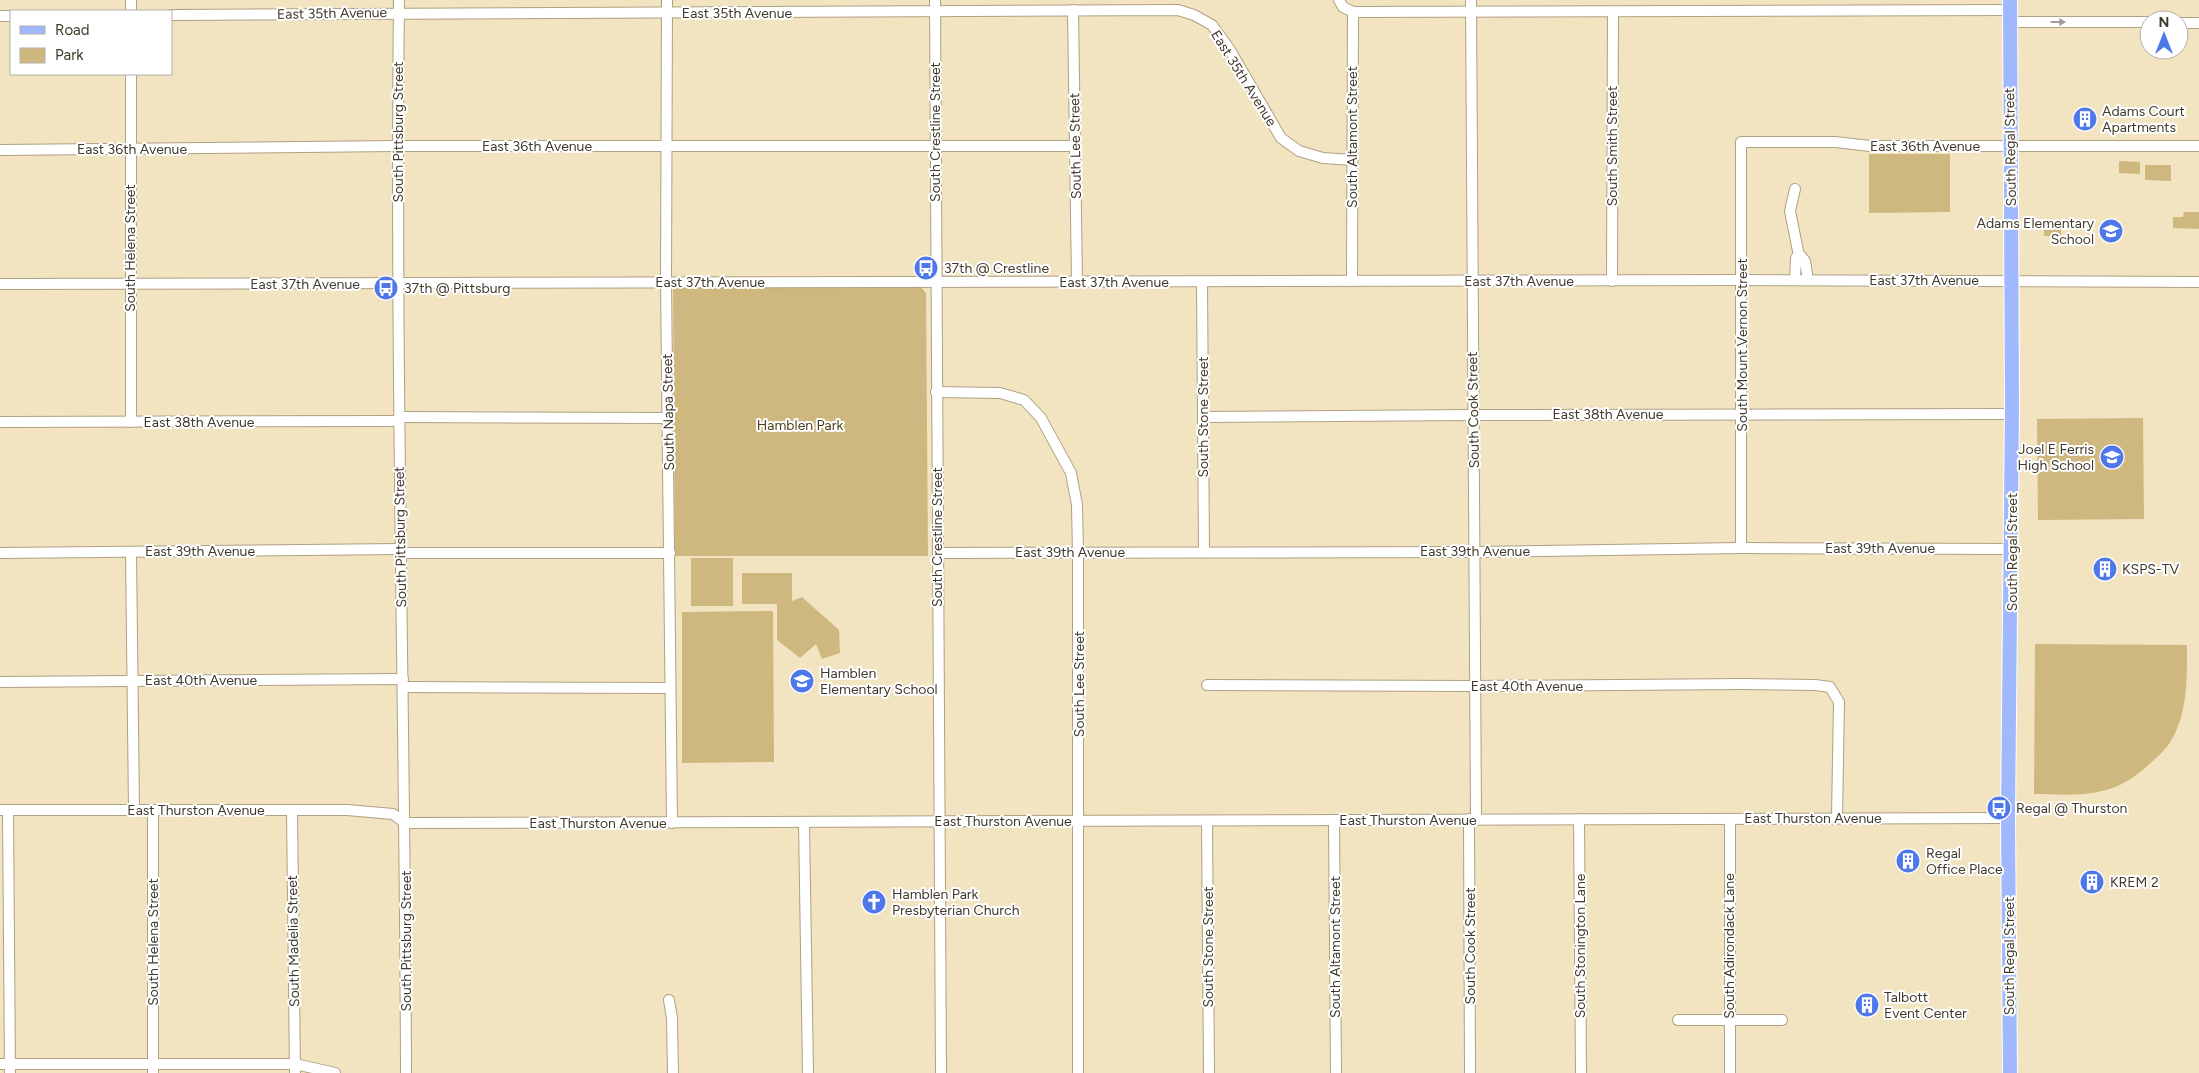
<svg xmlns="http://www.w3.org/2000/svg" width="2199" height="1073" viewBox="0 0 2199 1073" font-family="Figtree,sans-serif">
	<rect width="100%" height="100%" fill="#f2e3c1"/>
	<g fill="#cfb780">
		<polygon points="1869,154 1950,154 1950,212 1869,213"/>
		<polygon points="2119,161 2140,162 2140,174 2119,173"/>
		<polygon points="2145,165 2171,165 2171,181 2145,180"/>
		<polygon points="2184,212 2199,212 2199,229 2173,228 2173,217 2183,217"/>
		<rect x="2044" y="226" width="17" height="10"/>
		<polygon points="920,286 926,293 928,556 675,556 673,289 675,287"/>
		<polygon points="2143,418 2144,519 2038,520 2037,419"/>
		<rect x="691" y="558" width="42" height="48"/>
		<polygon points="742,573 792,573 792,601 802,597 839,630 840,653 822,659 816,644 800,658 777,640 777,604 742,604"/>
		<polygon points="773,611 774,762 682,763 682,612"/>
		<path d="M2035,644L2187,645C2187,676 2188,711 2172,739C2167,749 2155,759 2146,767C2131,781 2113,790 2092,793C2073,796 2053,794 2034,794Z"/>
	</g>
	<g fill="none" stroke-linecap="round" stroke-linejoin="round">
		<defs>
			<g id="minor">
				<polyline points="131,0 131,11"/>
				<path d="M399,0C395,358 405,715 406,1073"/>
				<polyline points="667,0 666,282 672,823"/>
				<polyline points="935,0 941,1073"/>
				<polyline points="1339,0 1343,7 1353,12 1352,281"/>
				<polyline points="1471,0 1476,819"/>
				<polyline points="1073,10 1077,282"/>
				<polyline points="1353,12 2010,10"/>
				<polyline points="171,15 1178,10 1194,15 1212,25 1230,50 1281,138 1299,151 1323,158 1352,160"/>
				<polyline points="0,16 11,16"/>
				<polyline points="2010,22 2149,22"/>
				<polyline points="2179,23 2199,23"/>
				<polyline points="131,74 131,422"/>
				<polyline points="0,150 397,146 1075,146"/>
				<polyline points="1795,189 1790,211 1799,256"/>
				<polyline points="1795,280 1796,258 1801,256 1805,261 1808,280"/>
				<polyline points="1612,281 1613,12"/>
				<polyline points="1202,282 1204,552"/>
				<polyline points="0,284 1741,280 2199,282"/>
				<polyline points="936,392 1000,393 1024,400 1041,418 1071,473 1077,505 1078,552 1078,1073"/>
				<polyline points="399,417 667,418"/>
				<polyline points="1203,417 1473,415 2012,414"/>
				<polyline points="0,422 399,421"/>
				<polyline points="1741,548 1741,142 1835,142 1870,146 2199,146"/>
				<polyline points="131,552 134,810"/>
				<polyline points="0,553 400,549"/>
				<polyline points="400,553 670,553"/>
				<polyline points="938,553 1475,552 1741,548 2012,549"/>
				<polyline points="0,682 403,679"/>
				<polyline points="1207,685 1475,686 1742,684 1815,685 1830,687 1839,702 1837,818"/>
				<polyline points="403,687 670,688"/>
				<polyline points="0,810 347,810 393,814 405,823 2008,818"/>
				<polyline points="8,810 10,1073"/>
				<polyline points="153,810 153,1073"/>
				<polyline points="292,810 295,1073"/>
				<polyline points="1469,819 1470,1073"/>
				<polyline points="1579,819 1581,1073"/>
				<polyline points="1730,819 1730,1073"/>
				<polyline points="1334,820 1336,1073"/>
				<polyline points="1207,821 1209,1073"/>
				<polyline points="804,823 808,1073"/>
				<polyline points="669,1000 672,1018 673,1073"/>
				<polyline points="1678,1020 1782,1020"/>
				<polyline points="0,1064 295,1064 335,1073"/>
			</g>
			<polyline id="major" points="2010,0 2012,405 2008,818 2010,1073"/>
		</defs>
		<use href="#minor" stroke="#afa181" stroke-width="12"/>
		<use href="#major" stroke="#fff" stroke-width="16"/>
		<use href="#minor" stroke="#fff" stroke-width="10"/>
		<use href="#major" stroke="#a0b9fe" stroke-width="14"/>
	</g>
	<defs><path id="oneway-solid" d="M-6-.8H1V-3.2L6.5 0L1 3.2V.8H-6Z" transform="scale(1.25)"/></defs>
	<use fill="#a09c96" href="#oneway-solid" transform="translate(2058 22)"/>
	<defs>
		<symbol id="building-disc" viewBox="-11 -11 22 22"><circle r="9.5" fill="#4e77ea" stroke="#fff"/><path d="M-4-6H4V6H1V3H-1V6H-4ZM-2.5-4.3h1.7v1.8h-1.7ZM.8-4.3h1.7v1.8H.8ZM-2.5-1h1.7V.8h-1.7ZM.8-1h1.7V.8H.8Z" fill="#fff"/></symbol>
		<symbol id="school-disc" viewBox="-11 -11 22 22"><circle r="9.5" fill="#4e77ea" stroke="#fff"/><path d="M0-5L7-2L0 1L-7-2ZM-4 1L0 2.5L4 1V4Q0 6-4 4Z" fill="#fff"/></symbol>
		<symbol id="bus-disc" viewBox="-11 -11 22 22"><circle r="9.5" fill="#4e77ea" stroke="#fff"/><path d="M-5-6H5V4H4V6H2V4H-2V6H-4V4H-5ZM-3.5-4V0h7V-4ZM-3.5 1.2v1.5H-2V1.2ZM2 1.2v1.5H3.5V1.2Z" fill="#fff"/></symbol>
		<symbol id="church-disc" viewBox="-11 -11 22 22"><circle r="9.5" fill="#4e77ea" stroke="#fff"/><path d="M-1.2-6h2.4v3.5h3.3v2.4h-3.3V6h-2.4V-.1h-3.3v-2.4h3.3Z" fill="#fff"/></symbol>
	</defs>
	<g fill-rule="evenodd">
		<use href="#building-disc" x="2071" y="105" width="28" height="28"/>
		<use href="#school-disc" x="2097" y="217" width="28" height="28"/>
		<use href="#bus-disc" x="912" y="254" width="28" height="28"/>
		<use href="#bus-disc" x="372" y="274" width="28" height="28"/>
		<use href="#school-disc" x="2098" y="443" width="28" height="28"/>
		<use href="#building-disc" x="2091" y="555" width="28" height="28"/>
		<use href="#school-disc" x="788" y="667" width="28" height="28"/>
		<use href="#bus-disc" x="1985" y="794" width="28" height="28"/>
		<use href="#building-disc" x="1894" y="847" width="28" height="28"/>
		<use href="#building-disc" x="2078" y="868" width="28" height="28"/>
		<use href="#church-disc" x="860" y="888" width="28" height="28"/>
		<use href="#building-disc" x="1853" y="991" width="28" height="28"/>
	</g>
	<g text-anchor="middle" stroke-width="4" stroke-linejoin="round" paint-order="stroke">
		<g font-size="14" fill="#403a2c" stroke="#fff">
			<text transform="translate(332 13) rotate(-1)" y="5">East 35th Avenue</text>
			<text x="737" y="18">East 35th Avenue</text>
			<text transform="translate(1244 78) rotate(58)" y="5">East 35th Avenue</text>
			<text transform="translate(398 132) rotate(-90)" y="5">South Pittsburg Street</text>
			<text transform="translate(935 132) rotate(-90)" y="5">South Crestline Street</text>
			<text transform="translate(1352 137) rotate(-90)" y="5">South Altamont Street</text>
			<text x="537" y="151">East 36th Avenue</text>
			<text transform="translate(1075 146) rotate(-91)" y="5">South Lee Street</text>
			<text transform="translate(1612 146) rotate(-90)" y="5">South Smith Street</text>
			<text x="1925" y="151">East 36th Avenue</text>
			<text transform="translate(2010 147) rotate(-91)" y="5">South Regal Street</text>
			<text x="132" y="154">East 36th Avenue</text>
			<text transform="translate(130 248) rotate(-90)" y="5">South Helena Street</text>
			<text x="1924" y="285">East 37th Avenue</text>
			<text x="1519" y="286">East 37th Avenue</text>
			<text x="710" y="287">East 37th Avenue</text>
			<text x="1114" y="287">East 37th Avenue</text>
			<text x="305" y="289">East 37th Avenue</text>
			<text transform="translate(1742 345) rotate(-90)" y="5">South Mount Vernon Street</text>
			<text transform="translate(1473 410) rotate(-91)" y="5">South Cook Street</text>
			<text transform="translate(668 412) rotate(-91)" y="5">South Napa Street</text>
			<text x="1608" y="419">East 38th Avenue</text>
			<text transform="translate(1203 417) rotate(-90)" y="5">South Stone Street</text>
			<text x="199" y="427">East 38th Avenue</text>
			<text transform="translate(400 537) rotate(-91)" y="5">South Pittsburg Street</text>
			<text transform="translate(937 537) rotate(-90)" y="5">South Crestline Street</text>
			<text x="1880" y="553">East 39th Avenue</text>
			<text x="200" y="556">East 39th Avenue</text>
			<text x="1475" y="556">East 39th Avenue</text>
			<text x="1070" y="557">East 39th Avenue</text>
			<text transform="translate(2012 552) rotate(-90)" y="5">South Regal Street</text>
			<text x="201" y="685">East 40th Avenue</text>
			<text transform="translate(1079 684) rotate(-90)" y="5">South Lee Street</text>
			<text x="1527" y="691">East 40th Avenue</text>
			<text x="196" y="815">East Thurston Avenue</text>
			<text x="1813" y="823">East Thurston Avenue</text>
			<text x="1408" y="825">East Thurston Avenue</text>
			<text x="1003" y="826">East Thurston Avenue</text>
			<text x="598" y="828">East Thurston Avenue</text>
			<text transform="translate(293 941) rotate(-91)" y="5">South Madelia Street</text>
			<text transform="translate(406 941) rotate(-90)" y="5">South Pittsburg Street</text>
			<text transform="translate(153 942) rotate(-90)" y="5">South Helena Street</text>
			<text transform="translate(1470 946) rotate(-90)" y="5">South Cook Street</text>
			<text transform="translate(1580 946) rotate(-90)" y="5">South Stonington Lane</text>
			<text transform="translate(1729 946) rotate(-90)" y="5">South Adirondack Lane</text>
			<text transform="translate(1208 947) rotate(-90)" y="5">South Stone Street</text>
			<text transform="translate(1335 947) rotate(-90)" y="5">South Altamont Street</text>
			<text transform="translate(2009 956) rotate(-90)" y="5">South Regal Street</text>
		</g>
		<g font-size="14" fill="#403a2c" stroke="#fff" text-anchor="start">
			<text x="2102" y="116">Adams Court<tspan x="2102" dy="16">Apartments</tspan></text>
			<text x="2094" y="228" text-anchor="end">Adams Elementary<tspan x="2094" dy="16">School</tspan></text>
			<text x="944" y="273">37th @ Crestline</text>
			<text x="404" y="293">37th @ Pittsburg</text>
			<text x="2094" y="454" text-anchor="end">Joel E Ferris<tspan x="2094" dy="16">High School</tspan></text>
			<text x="2122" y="574">KSPS-TV</text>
			<text x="820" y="678">Hamblen<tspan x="820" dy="16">Elementary School</tspan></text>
			<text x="2016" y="813">Regal @ Thurston</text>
			<text x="1926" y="858">Regal<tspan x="1926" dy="16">Office Place</tspan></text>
			<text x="2110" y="887">KREM 2</text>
			<text x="892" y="899">Hamblen Park<tspan x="892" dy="16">Presbyterian Church</tspan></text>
			<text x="1884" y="1002">Talbott<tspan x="1884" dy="16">Event Center</tspan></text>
		</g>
		<g font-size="14" fill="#4e3e17" stroke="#fff">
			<text x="800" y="430">Hamblen Park</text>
		</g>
	</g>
	<rect x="10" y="10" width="162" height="65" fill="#ffffff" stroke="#b3b0ab"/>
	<rect x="20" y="26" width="25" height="8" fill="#a0b9fe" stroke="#b3b0ab"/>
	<text x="55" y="35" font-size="15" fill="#403a2c">Road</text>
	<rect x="20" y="48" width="25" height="15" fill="#cfb780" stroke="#b3b0ab"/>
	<text x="55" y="60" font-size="15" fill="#403a2c">Park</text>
	<g transform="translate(2164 35)"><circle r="24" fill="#ffffff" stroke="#b3b0ab"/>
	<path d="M0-4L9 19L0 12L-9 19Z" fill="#4e77ea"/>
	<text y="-8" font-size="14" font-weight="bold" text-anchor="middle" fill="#403a2c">N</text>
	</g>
</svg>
